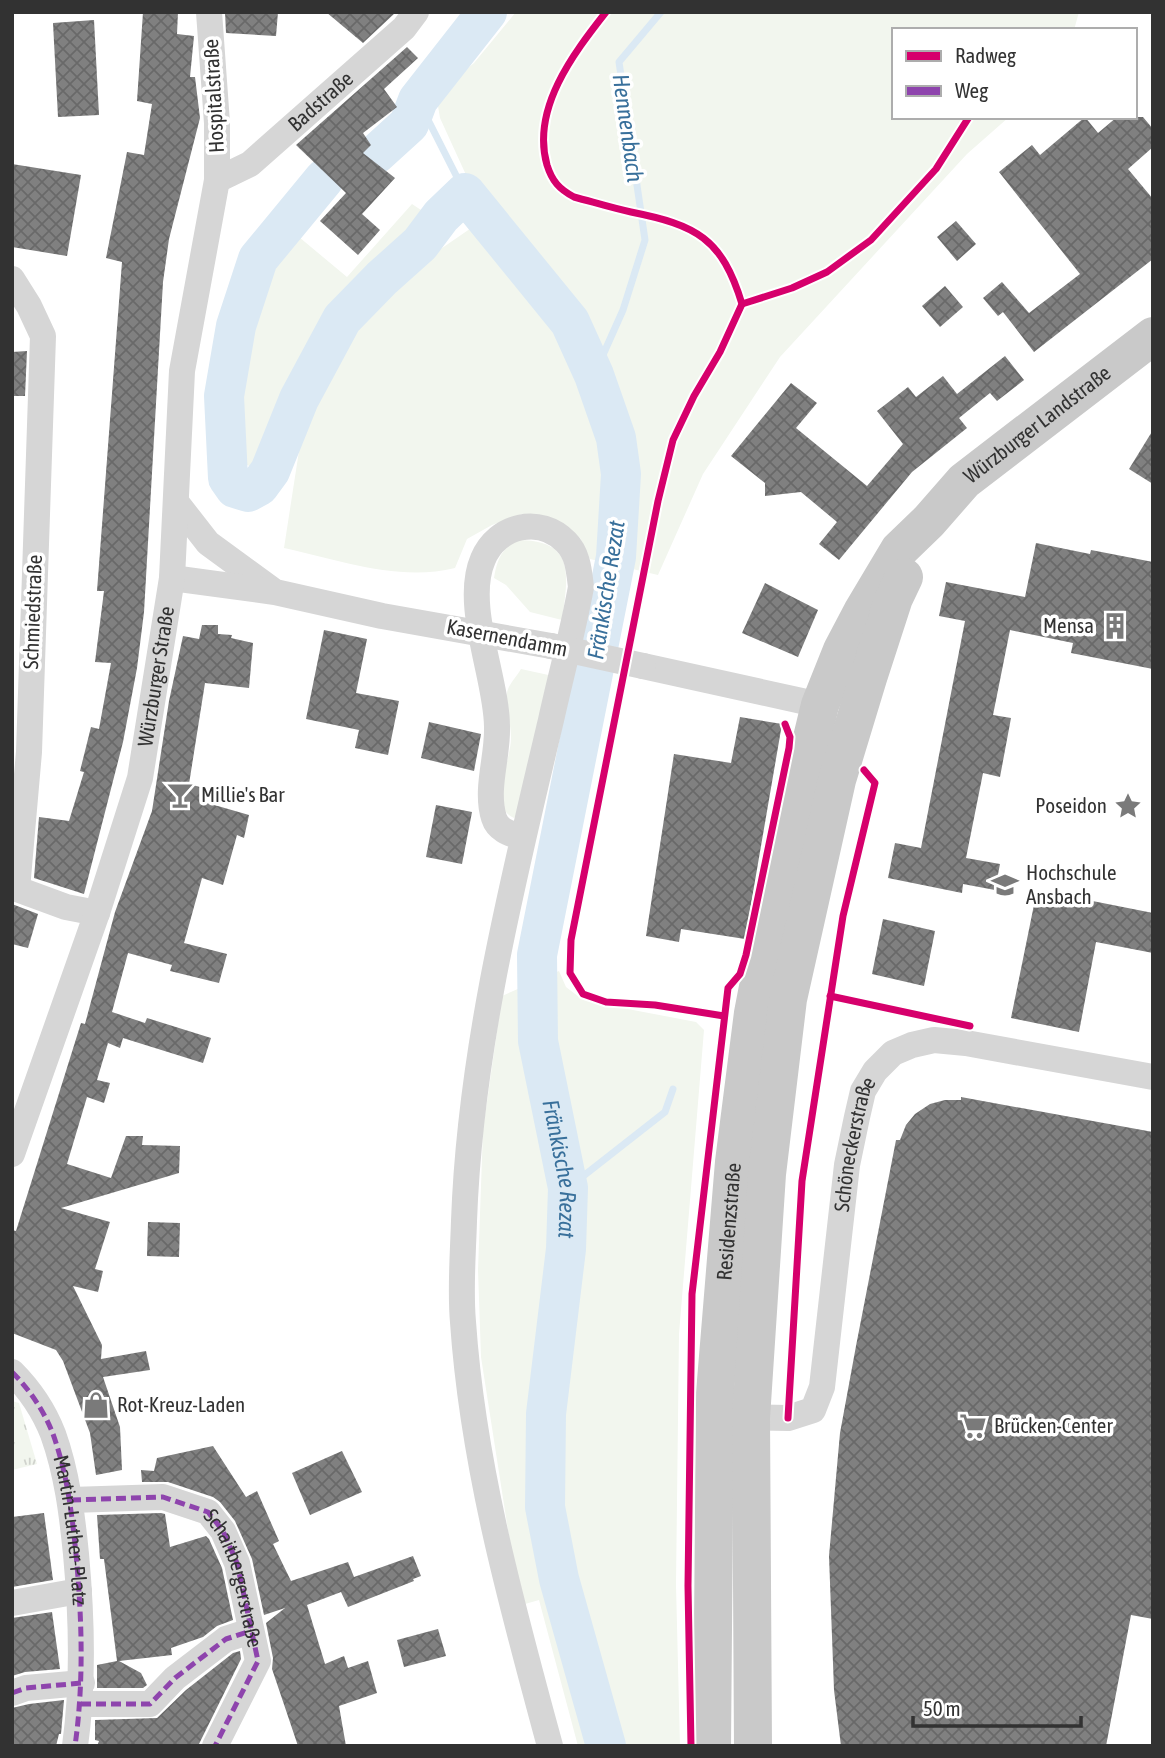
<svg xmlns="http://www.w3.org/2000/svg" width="1165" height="1758" viewBox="0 0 1165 1758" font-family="'Asap Condensed',sans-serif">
	<defs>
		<pattern id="park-tufts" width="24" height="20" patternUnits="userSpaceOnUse" patternTransform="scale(1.75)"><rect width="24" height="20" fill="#f2f6ee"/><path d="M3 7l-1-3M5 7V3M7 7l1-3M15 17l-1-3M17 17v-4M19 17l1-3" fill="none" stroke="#d0d3cd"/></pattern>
		<pattern id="building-cross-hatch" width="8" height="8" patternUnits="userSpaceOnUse" patternTransform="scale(1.75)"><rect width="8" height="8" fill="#808080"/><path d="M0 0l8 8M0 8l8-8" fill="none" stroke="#696969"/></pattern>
	</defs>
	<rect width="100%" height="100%" fill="#fff"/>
	<g fill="#f2f6ee">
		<path d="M516,12H1079L1074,30H894V117H1009L967,154L780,357L703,474L658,575L590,559L580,538L552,519L522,514L492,525L467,539L455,568C399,582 339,560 284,548L301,438L350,330L384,288L493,213L472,188L440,118L436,94L474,63Z"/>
		<polygon points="412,204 430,216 344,300 318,329 262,459 251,467 240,461 241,449 233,404 269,264 293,232 347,277"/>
		<path d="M518,540C576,540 568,576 562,620L530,612L506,585L494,578C497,560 501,549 518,540Z"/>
		<path d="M521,669L553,676L519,814L514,818C487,807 512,758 511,737C511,723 505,707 507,693C508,685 517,676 521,669Z"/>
		<polygon points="559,971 566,987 579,997 612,1006 696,1022 704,1030 679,1334 676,1585 680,1746 578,1746 539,1600 525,1604 510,1543 481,1357 478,1270 483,1130 502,996"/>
	</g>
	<polygon fill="url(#park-tufts)" points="12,1401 19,1403 37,1464 12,1470"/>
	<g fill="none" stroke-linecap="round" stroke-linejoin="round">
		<g stroke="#dbe9f4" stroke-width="7">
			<polyline points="418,100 465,193"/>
			<polyline points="594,375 623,310 645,240 619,62 661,12"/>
			<polyline points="568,1188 665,1112 673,1089"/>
		</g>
		<g stroke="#dbe9f4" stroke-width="40">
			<polyline points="376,154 409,124 418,100 487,12"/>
			<path id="s1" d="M324,179L258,259L236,326L224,396L228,478L235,488L248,492L259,486L270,471L299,399L342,319L382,278L420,244L441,216L465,193L570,322L594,375L616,438L621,474L616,557L537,955L538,1041L568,1188L566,1249L546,1414L545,1507L559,1579L606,1746"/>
		</g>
	</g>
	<g fill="url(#building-cross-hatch)">
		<polygon points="143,12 178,12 177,34 194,36 190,77 195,77 200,118 169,239 163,282 144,612 137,668 123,742 84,894 34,878 39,817 69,821 84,772 80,771 91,727 99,729 111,663 95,662 104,591 97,591 122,262 106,258 127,152 144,155 152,104 137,101"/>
		<polygon points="225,12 278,12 276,36 226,33"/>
		<polygon points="326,12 396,12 363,43"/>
		<polygon points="94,20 99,115 58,117 53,23"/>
		<polygon points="407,47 418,58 384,89 397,107 363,133 371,145 363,153 395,178 362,214 380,230 358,255 320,221 346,193 296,145"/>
		<polygon points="1085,117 1098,133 1117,117 1143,117 1153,129 1153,147 1128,169 1153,199 1153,259 1034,352 1003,312 998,316 983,298 1002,282 1029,313 1080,274 999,172 1032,145 1040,155"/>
		<polygon points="12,164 81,175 67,256 12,247"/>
		<polygon points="956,221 976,244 957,261 937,237"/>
		<polygon points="945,286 963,307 940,327 922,306"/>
		<polygon points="27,351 25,396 12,396 12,352"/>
		<polygon points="1005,356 1024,380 997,401 990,393 959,418 967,428 912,472 839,560 819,544 837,522 801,492 765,496 765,483 731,456 791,383 817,403 796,428 867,486 903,444 877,411 908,387 916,397 943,376 957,394"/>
		<polygon points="1153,430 1153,484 1129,469"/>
		<polygon points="1036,543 1090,554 1091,550 1153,562 1153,669 1071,653 1073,643 1010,630 993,715 1011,718 1000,777 983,773 966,858 1000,864 995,890 963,884 962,893 888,878 895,843 921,848 965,621 939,616 946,582 1025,597"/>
		<polygon points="765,583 818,610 798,657 742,633"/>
		<polygon points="202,625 218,625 218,634 232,635 231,638 253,643 249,688 205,683 189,784 207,789 204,802 249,815 244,838 237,835 223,885 202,878 184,943 227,954 219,983 170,971 172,965 128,953 112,1012 145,1023 147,1018 211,1038 203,1063 123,1038 120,1048 108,1043 97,1080 110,1083 104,1103 87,1097 67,1164 111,1178 126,1136 143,1136 142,1145 180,1146 179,1173 61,1208 110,1222 95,1269 103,1271 98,1292 73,1286 102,1345 101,1359 146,1351 150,1370 103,1377 120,1427 122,1470 96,1475 90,1433 63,1361 56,1350 12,1333 12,1230 16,1231 81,1023 85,1024 115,912 152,811 169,701 183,636 199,639"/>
		<polygon points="324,630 367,639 356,693 399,701 388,755 355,748 359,730 306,719"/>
		<polygon points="740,717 782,724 745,939 681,929 679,942 646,936 674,754 731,763"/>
		<polygon points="429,722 481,734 474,771 421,758"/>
		<polygon points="436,805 472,812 462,864 426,857"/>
		<polygon points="1037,890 1153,913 1153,953 1096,942 1079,1032 1011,1018"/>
		<polygon points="12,904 38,914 28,948 12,944"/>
		<polygon points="883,919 935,931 924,986 872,974"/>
		<polygon points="961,1097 1153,1132 1153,1619 1131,1615 1106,1746 841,1746 834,1690 829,1556 840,1433 856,1346 896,1140 900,1140 906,1125 915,1114 930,1104 945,1100 961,1100"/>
		<polygon points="148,1222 180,1223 179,1257 147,1256"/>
		<polygon points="213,1446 246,1497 257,1491 279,1541 273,1544 291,1581 348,1562 354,1577 413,1556 421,1576 413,1579 414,1581 348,1607 341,1592 307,1605 325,1664 344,1656 348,1668 368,1661 377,1693 339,1706 346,1746 298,1746 272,1669 273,1658 266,1623 285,1608 264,1615 252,1559 235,1521 220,1502 213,1497 168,1482 142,1482 141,1470 154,1471 157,1458"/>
		<polygon points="342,1451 362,1492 310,1515 292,1473"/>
		<polygon points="44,1513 53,1580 12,1587 12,1517"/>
		<polygon points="161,1513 165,1514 170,1547 206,1536 209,1539 222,1568 233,1620 217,1626 203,1637 171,1648 172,1655 119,1661 141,1673 147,1685 143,1688 97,1688 97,1665 117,1661 104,1559 100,1559 97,1515"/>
		<polygon points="52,1612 60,1669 25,1672 12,1676 12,1618"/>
		<polygon points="438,1629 446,1656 404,1667 397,1640"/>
		<polygon points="240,1651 241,1659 198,1746 97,1746 99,1741 95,1740 95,1720 157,1718 186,1690 233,1653"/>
		<polygon points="64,1700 61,1734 59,1734 56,1746 12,1746 12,1708 29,1704"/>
	</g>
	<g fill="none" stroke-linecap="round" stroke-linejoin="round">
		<g stroke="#d6d6d6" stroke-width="26">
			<path id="s2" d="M217,180L250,164L404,28L416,12"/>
			<polyline points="12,279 29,306 43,336 29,752 17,889 66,907 97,913"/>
			<polyline points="176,502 208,543 271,589"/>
			<polyline points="172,578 275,592 382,616 551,646"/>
			<polyline points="643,666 820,705"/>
			<path d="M523,838C512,834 498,831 494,818C485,789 498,757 497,727C497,678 463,605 483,559C497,525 540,515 566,542C578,554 579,571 581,587C573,631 561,675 551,720C512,885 470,1051 464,1221C463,1255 460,1289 463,1322C473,1467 512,1606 550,1746"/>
			<path id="s3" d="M12,1154L97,913L140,778L172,578L182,371L217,180V123L209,12"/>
			<path d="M12,1372C30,1390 44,1411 53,1434C67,1473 72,1514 76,1554C82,1619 84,1682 75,1746"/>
			<path id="s4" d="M736,1417L788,1418L813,1410L822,1387L847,1165L857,1117L863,1091L875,1071L893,1053L912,1045L934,1040L966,1043L1153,1077"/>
			<path id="s5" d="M71,1500L163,1497L208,1512L223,1531L237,1563L258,1661L215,1746"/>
			<polyline points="12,1603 79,1591"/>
			<polyline points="12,1693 26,1688 82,1683"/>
			<polyline points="81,1704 150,1704 175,1678 226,1639 251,1631"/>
		</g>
		<g stroke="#c9c9c9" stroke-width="38">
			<path id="s6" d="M712,1746L715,1393L734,1162L753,1013L782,862L820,705L842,650L862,612L899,550L929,521L964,481L1153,336"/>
			<polyline points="753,1746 751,1418 767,1174 788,999 837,780 868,678 894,598 904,577"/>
		</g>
		<polyline stroke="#d6d6d6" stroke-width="26" points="551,646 643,666"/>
		<g stroke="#8e44ad" stroke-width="5" stroke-dasharray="10 5" stroke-linecap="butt">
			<path id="s7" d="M12,1372C30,1390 44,1411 53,1434C67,1473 72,1514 76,1554C82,1619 84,1682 75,1746"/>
			<polyline points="71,1500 163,1497 208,1512 223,1531 237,1563 258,1661 215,1746"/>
			<polyline points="12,1693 26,1688 82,1683"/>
			<polyline points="81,1704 150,1704 175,1678 226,1639 251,1631"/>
		</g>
		<defs>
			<g id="cycleway">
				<path d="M606,12C573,54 531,109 547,165C552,181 559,189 574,197C593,202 612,208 631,212C696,225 722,238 742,304L720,352L694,396L673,440L658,501L571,940L570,973L583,994L606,1002L655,1005L724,1016"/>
				<polyline points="742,304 792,288 827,272 871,240 936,169 969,117"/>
				<polyline points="830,996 970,1026"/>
				<polyline points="788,1418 802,1181 843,916 875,783 864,770"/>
				<polyline points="691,1746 688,1586 692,1294 728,988 740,974 746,955 789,748 790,737 785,724"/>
			</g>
		</defs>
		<use href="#cycleway" stroke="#fff" stroke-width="11"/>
		<use href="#cycleway" stroke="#d6006c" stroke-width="7"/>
	</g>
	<defs>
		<symbol id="building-bare" viewBox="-9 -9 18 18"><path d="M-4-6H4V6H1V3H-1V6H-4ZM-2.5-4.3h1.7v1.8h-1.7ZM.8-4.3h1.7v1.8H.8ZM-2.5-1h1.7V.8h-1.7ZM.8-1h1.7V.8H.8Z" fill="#7a7a7a" stroke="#fff" stroke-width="2.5" paint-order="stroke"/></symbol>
		<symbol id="bar-bare" viewBox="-9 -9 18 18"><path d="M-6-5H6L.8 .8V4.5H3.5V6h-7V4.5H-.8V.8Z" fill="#7a7a7a" stroke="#fff" stroke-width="2.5" paint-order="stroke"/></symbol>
		<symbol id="sight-bare" viewBox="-9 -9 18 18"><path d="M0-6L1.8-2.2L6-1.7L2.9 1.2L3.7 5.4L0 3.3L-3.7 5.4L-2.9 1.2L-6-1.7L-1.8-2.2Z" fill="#7a7a7a" stroke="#fff" stroke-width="2.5" paint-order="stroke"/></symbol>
		<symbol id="university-bare" viewBox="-9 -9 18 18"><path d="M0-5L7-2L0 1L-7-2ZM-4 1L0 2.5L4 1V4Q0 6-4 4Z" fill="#7a7a7a" stroke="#fff" stroke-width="2.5" paint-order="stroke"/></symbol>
		<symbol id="shop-bare" viewBox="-9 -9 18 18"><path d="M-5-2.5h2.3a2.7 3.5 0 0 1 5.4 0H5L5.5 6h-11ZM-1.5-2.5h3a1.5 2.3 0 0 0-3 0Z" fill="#7a7a7a" stroke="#fff" stroke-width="2.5" paint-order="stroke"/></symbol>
		<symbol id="supermarket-bare" viewBox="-9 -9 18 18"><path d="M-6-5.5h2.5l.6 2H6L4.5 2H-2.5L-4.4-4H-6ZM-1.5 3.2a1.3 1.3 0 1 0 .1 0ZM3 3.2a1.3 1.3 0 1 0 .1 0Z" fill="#7a7a7a" stroke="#fff" stroke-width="2.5" paint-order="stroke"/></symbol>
	</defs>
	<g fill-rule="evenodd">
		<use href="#building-bare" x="1096" y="607" width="38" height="38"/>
		<use href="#bar-bare" x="161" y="776" width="38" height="38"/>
		<use href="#sight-bare" x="1109" y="787" width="38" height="38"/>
		<use href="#university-bare" x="986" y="866" width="38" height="38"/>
		<use href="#shop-bare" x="77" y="1386" width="38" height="38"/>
		<use href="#supermarket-bare" x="954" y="1407" width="38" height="38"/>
	</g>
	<g text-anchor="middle" stroke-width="7" stroke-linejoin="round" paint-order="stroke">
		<g font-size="21" fill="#323232" stroke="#fff">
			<text transform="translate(214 96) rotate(-93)" y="7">Hospitalstraße</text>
			<text dy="7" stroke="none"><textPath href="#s2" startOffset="131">Badstraße</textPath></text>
			<text dy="7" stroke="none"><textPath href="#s6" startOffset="1412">Würzburger Landstraße</textPath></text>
			<text transform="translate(33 612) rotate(-88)" y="7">Schmiedstraße</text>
			<text transform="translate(507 638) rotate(11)" y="7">Kasernendamm</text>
			<text dy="7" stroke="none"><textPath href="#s3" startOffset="500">Würzburger Straße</textPath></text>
			<text dy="7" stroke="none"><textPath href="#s4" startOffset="348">Schöneckerstraße</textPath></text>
			<text dy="7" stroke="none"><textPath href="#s6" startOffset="525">Residenzstraße</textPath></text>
			<text dy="7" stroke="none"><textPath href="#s7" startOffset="173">Martin-Luther-Platz</textPath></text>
			<text dy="7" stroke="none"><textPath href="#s5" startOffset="212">Schaitbergerstraße</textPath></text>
		</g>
		<g font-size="21" fill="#323232" stroke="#fff" text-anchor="start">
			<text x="1094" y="633" text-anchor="end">Mensa</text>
			<text x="201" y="802">Millie's Bar</text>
			<text x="1107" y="813" text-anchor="end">Poseidon</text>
			<text x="1026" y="880">Hochschule<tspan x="1026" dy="24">Ansbach</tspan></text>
			<text x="117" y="1412">Rot-Kreuz-Laden</text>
			<text x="994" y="1433">Brücken-Center</text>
		</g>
		<g font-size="23" font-style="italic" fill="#39709b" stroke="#fff">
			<text transform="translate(628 128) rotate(82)" y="8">Hennenbach</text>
			<text transform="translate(606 590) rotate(-81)" y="8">Fränkische Rezat</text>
			<text dy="8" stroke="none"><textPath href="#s1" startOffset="1762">Fränkische Rezat</textPath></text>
		</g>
	</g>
	<rect width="1165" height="1758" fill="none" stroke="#323232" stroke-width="28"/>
	<rect x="892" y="28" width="245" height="91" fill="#ffffff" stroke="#adadad" stroke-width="2"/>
	<rect x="906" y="51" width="35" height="10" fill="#d6006c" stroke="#adadad" stroke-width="2"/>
	<text x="955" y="63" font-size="21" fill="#323232">Radweg</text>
	<rect x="906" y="86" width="35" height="10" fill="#8e44ad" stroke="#adadad" stroke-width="2"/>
	<text x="955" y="98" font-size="21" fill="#323232">Weg</text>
	<path d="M913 1716v10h168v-10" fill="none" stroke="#323232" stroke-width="3.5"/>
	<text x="923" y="1716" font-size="21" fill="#323232" stroke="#ffffff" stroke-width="5" paint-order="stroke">50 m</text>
</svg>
